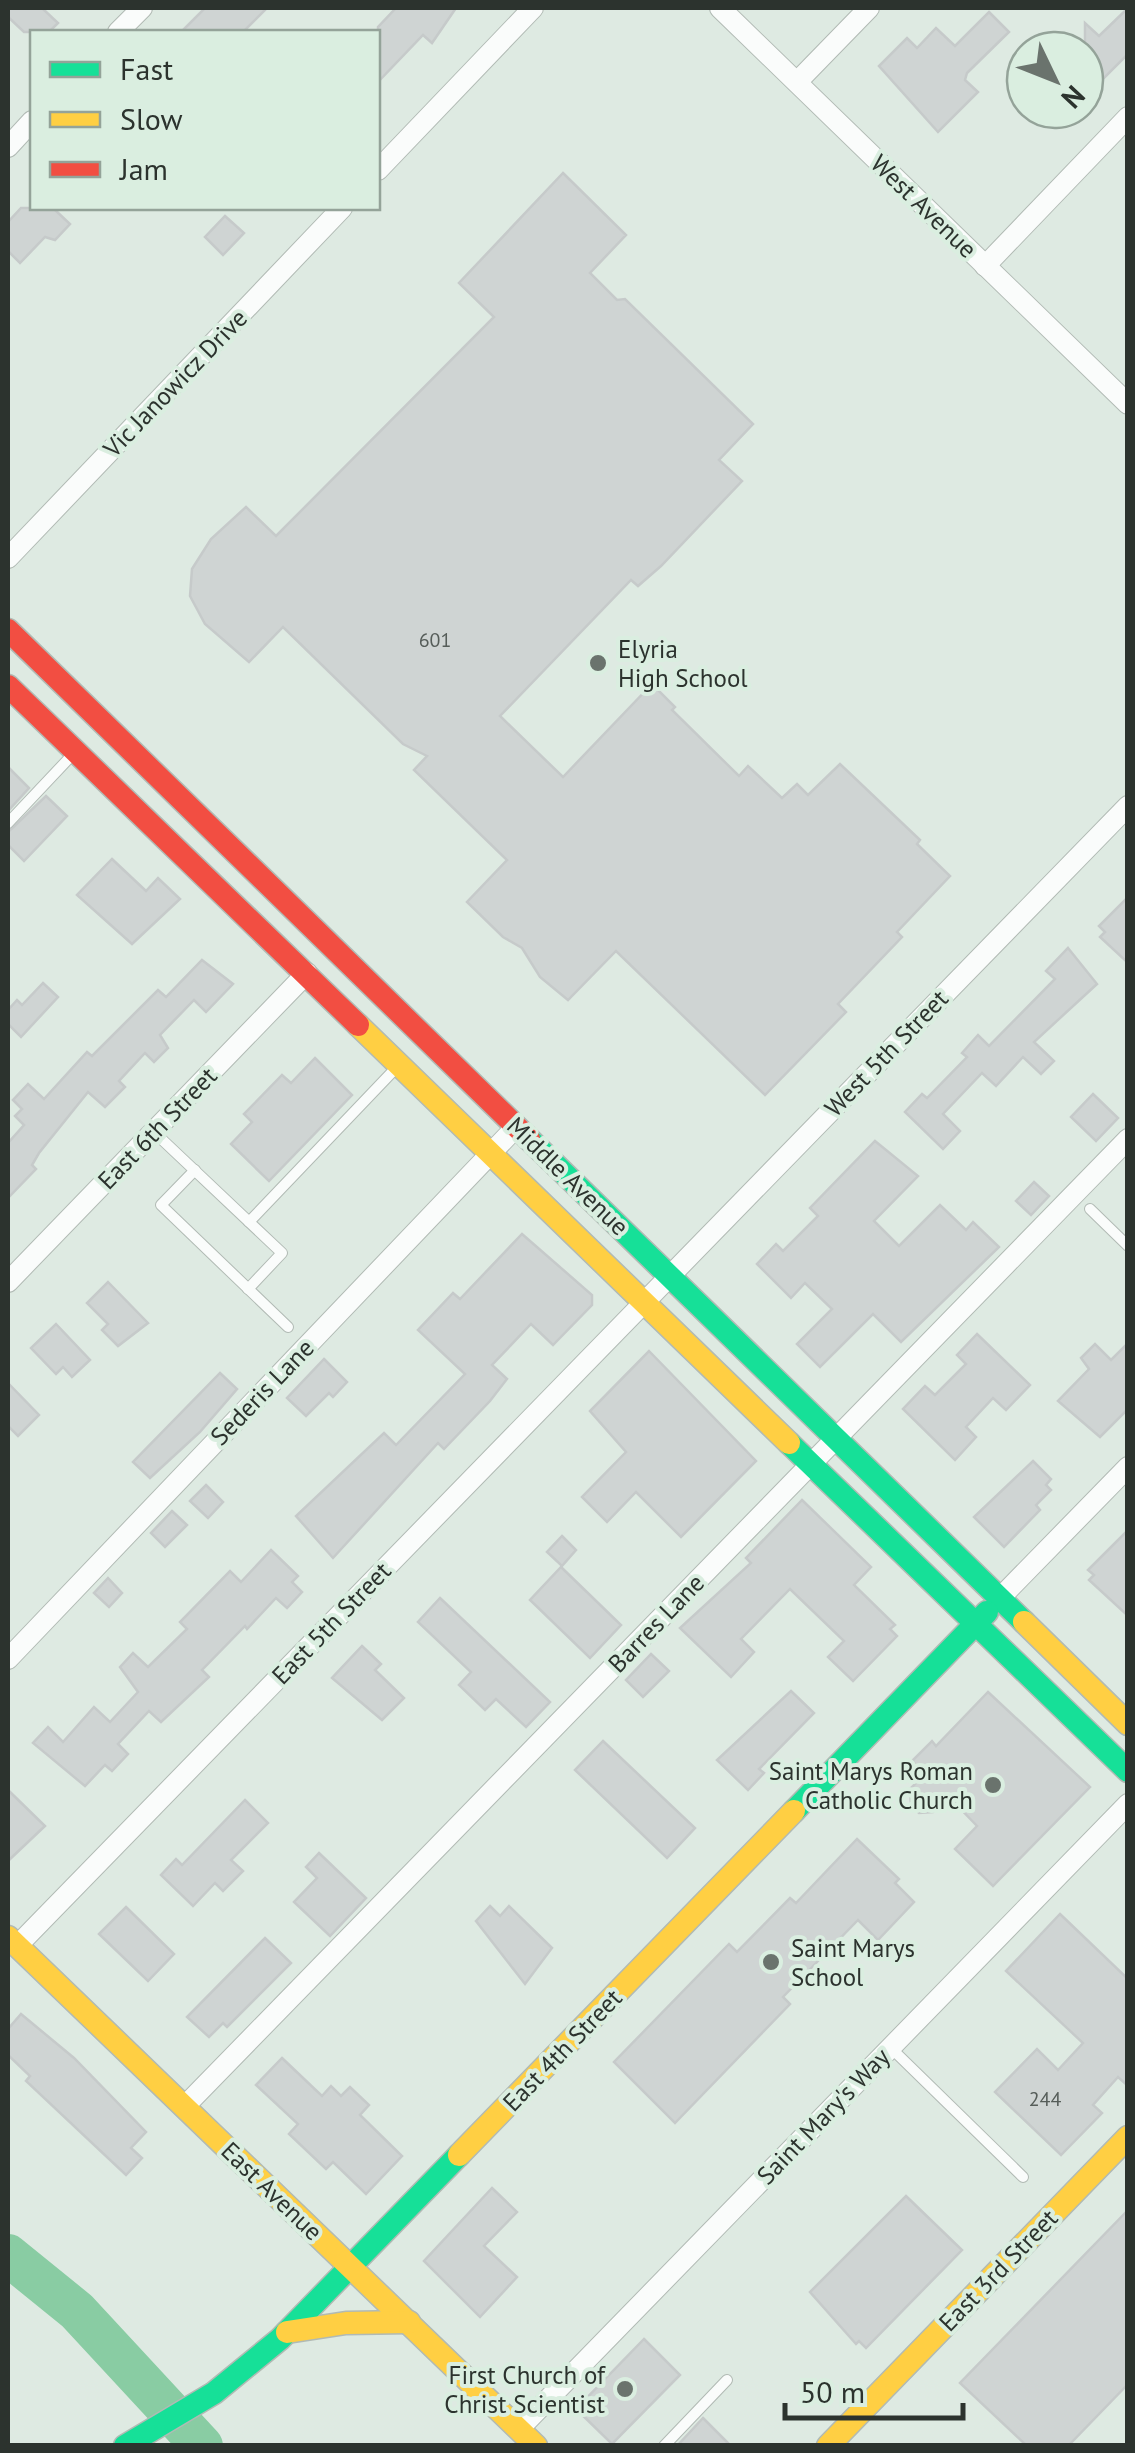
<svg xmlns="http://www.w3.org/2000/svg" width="1135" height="2453" viewBox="0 0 1135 2453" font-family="'PT Sans',sans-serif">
	<rect width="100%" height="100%" fill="#deeae2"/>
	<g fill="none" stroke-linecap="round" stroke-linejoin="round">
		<polyline stroke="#89cca3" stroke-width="42" points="8,2255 77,2311 202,2446"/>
	</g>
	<g fill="#cfd4d3" stroke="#c6caca" stroke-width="2.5">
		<polygon points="8,8 42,8 58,23 49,32 24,32 8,17"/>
		<polygon points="205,8 267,8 243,32 181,32"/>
		<polygon points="396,8 456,8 432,43 423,35 378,82 378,27"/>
		<polygon points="1128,8 1128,54 1104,78 1096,74 1085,64 1085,23 1099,36"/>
		<polygon points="989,12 1009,32 967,73 965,80 978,92 938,132 879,66 907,38 917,48 936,28 955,46"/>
		<polygon points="563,173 626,235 590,273 617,300 625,299 753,424 719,460 742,481 661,566 638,586 631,580 500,716 563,777 652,684 675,707 672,710 739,776 748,766 782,798 797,784 808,795 840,764 920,840 917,844 950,876 897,932 902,937 838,1004 846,1012 765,1095 616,951 568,1000 540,977 522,948 503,937 467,902 507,860 414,770 427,756 403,744 283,627 249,662 205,624 190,596 192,569 211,539 246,507 276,536 494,317 459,283"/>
		<polygon points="21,208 53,208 70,224 55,240 45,237 20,263 8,251 8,222"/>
		<polygon points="225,216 244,233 223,255 205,237"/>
		<polygon points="8,767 29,788 8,811"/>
		<polygon points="46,796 67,816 24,861 8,845 8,832"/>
		<polygon points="112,859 146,891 158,878 180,899 132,944 77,895"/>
		<polygon points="1128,897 1128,963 1100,937 1105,932 1099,926"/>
		<polygon points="1068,948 1097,984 1034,1042 1054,1061 1041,1074 1023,1057 996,1086 982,1073 943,1114 960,1131 943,1149 905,1112 922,1094 927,1098 967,1057 962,1053 978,1035 989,1046 1055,979 1046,971"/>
		<polygon points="202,960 233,984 206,1012 194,1000 160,1035 168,1048 154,1062 145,1053 119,1081 125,1087 105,1107 88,1092 39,1153 32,1165 36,1169 8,1198 8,1143 24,1125 15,1116 22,1109 13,1100 28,1084 44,1099 87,1052 92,1056 158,990 166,997"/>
		<polygon points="43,983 58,997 21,1037 8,1024 8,1010 17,1000 22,1005"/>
		<polygon points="315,1058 352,1095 269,1181 231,1144 252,1122 244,1114 282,1075 291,1083"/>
		<polygon points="1093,1094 1118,1118 1096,1141 1071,1117"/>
		<polygon points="875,1141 918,1176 874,1221 899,1246 940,1205 966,1230 973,1222 999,1247 901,1342 873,1314 820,1367 797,1344 832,1309 805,1283 791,1298 757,1264 776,1244 783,1251 818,1216 810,1208"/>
		<polygon points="1034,1182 1049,1196 1031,1215 1016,1201"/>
		<polygon points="522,1234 592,1295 592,1305 553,1345 531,1324 492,1365 507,1379 490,1401 444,1449 438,1443 333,1558 296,1516 384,1433 396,1445 465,1374 418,1330 453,1293 460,1299"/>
		<polygon points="108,1282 148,1323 118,1346 102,1330 108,1324 87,1303"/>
		<polygon points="56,1324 90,1360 72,1377 63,1367 56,1374 31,1348"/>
		<polygon points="977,1334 1030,1385 1006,1410 993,1398 966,1427 976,1437 955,1460 903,1409 925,1386 935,1395 966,1364 957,1355"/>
		<polygon points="1128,1343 1128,1409 1100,1437 1058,1401 1089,1369 1081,1358 1095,1344 1111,1360"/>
		<polygon points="649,1351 756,1461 681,1537 636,1492 607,1522 582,1497 626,1452 590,1411"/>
		<polygon points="324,1359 347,1382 333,1397 329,1393 306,1416 287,1398"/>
		<polygon points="220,1373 237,1389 200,1432 150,1478 133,1462"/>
		<polygon points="8,1383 39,1415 18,1436 8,1426"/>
		<polygon points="1033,1461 1051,1479 1046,1485 1051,1490 1036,1505 1040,1510 1004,1547 974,1517"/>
		<polygon points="206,1485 223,1502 208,1518 190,1501"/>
		<polygon points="802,1500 871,1567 854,1585 895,1625 890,1629 897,1636 853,1681 828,1657 844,1641 790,1589 741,1639 754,1652 731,1677 680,1628 751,1563 746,1558"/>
		<polygon points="172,1511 187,1525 165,1547 151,1533"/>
		<polygon points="1128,1530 1128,1616 1089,1580 1094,1575 1088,1570"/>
		<polygon points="562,1536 576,1550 562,1566 547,1552"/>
		<polygon points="271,1550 298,1576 292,1582 302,1592 287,1608 276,1598 247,1629 245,1626 202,1670 209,1677 161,1722 149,1711 118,1744 128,1754 112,1771 105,1765 85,1786 33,1743 48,1727 63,1742 94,1707 110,1722 138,1692 120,1667 133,1653 148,1667 187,1629 180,1622 230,1571 241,1582"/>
		<polygon points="561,1567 621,1625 590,1658 530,1600"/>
		<polygon points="108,1578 122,1593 109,1607 94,1593"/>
		<polygon points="440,1598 550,1702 526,1727 496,1699 485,1710 459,1685 471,1672 418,1622"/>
		<polygon points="362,1646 381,1664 375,1670 404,1698 382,1720 332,1678"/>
		<polygon points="651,1654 669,1671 643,1697 626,1680"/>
		<polygon points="791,1691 814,1713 759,1769 764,1773 748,1790 717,1760"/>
		<polygon points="988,1692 1090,1787 993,1886 955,1849 977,1826 948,1796 933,1812 919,1813 911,1806 910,1789 925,1774 912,1761 932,1741 936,1746"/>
		<polygon points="603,1741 695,1828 667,1858 575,1770"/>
		<polygon points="8,1790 45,1826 8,1861"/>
		<polygon points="245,1800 268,1823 231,1860 243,1871 223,1891 215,1883 193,1906 161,1875 176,1859 182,1865"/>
		<polygon points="857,1839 899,1879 895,1883 914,1902 878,1940 858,1920 783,1997 790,2004 675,2123 614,2062 729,1944 737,1952 790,1898 796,1903"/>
		<polygon points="319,1853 366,1898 330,1936 294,1902 317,1878 306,1867"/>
		<polygon points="490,1906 500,1916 509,1906 552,1948 525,1984 476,1921"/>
		<polygon points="126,1907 174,1954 148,1981 99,1934"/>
		<polygon points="1060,1914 1128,1979 1128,2086 1118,2077 1093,2105 1102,2113 1061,2155 995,2092 1037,2049 1058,2070 1083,2043 1006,1971"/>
		<polygon points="265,1938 291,1963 227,2027 223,2023 209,2037 187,2017"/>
		<polygon points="21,2014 74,2058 146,2132 131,2148 142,2158 126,2175 26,2081 30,2076 8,2055 8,2029"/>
		<polygon points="282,2058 322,2096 331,2086 341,2096 350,2087 369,2105 360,2115 402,2156 366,2194 333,2162 326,2169 289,2134 298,2124 256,2085"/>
		<polygon points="492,2188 517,2212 484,2246 517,2277 480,2317 424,2261"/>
		<polygon points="906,2196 962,2250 866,2348 859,2341 856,2344 810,2292"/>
		<polygon points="1128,2210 1128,2384 1068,2446 1027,2446 960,2383"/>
		<polygon points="644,2339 680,2375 612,2444 576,2409"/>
		<polygon points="703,2418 731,2446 677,2446"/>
	</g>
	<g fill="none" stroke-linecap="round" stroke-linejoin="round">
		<defs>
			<g id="lane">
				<polyline points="8,823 74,753"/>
				<polyline points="154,1132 282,1253 248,1289"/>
				<polyline points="195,1170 161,1205 288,1327"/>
				<polyline points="1090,1209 1128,1246"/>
				<polyline points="249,1222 396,1068"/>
				<polyline points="891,2048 1023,2177"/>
				<polyline points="664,2446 727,2380"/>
			</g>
			<g id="street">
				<polyline points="720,8 1128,404"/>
				<polyline points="118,32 142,8"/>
				<polyline points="797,82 869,8"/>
				<polyline points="8,147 32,121"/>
				<polyline points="378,170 533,8"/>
				<polyline points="985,266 1128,117"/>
				<polyline points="8,558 342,208"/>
				<polyline points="8,1282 307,973"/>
				<polyline points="1000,1598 1128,1467"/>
				<polyline points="8,1659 517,1126"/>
				<polyline points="17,1946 1128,806"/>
				<polyline points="184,2107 1128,1139"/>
				<polyline points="519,2429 1128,1804"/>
			</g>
			<g id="fast">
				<polyline points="529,1139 1024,1622"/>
				<polyline points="789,1443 1128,1771"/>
				<polyline points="794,1811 987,1612"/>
				<polyline points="125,2446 214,2393 280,2339 459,2155"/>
			</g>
			<g id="slow">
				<polyline points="358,1025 789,1443"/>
				<polyline points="1024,1622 1128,1724"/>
				<polyline points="8,1937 536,2446"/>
				<polyline points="459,2155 794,1811"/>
				<polyline points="287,2332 346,2323 409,2322"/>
				<polyline points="828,2446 1128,2137"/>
			</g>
			<g id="jam">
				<polyline points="8,630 529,1139"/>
				<polyline points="8,686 358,1025"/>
			</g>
		</defs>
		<use href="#lane" stroke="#b1bab4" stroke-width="12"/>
		<use href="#street" stroke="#b1bab4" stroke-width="22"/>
		<use href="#fast" stroke="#b1bab4" stroke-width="25"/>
		<use href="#slow" stroke="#b1bab4" stroke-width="25"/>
		<use href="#jam" stroke="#b1bab4" stroke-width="25"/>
		<use href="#lane" stroke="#fafcfb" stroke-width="10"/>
		<use href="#street" stroke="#fafcfb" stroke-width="20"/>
		<use href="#fast" stroke="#16e098" stroke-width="22"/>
		<use href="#slow" stroke="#ffcf43" stroke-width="22"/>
		<use href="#jam" stroke="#f24e42" stroke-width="22"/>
	</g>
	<g fill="#6a736d" stroke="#daeee0" stroke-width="4">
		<circle cx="598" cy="663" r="10"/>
		<circle cx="993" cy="1785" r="10"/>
		<circle cx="771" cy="1962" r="10"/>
		<circle cx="625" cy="2389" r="10"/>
	</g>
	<g text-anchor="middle" stroke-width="8" stroke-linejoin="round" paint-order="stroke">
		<g font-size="20" fill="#565d59">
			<text x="435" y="647">601</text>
			<text x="1045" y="2106">244</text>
		</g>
		<g font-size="25" fill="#2c332e" stroke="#daeee0">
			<text transform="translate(924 206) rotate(44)" y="9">West Avenue</text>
			<text transform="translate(175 383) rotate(-46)" y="9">Vic Janowicz Drive</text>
			<text transform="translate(886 1053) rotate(-46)" y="9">West 5th Street</text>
			<text transform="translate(157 1128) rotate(-46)" y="9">East 6th Street</text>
			<text transform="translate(568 1176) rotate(44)" y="9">Middle Avenue</text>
			<text transform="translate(262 1392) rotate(-46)" y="9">Sederis Lane</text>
			<text transform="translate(331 1623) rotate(-46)" y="9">East 5th Street</text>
			<text transform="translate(656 1623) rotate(-46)" y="9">Barres Lane</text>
			<text transform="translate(562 2050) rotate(-46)" y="9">East 4th Street</text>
			<text transform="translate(823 2116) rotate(-46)" y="9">Saint Mary's Way</text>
			<text transform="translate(272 2191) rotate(44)" y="9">East Avenue</text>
			<text transform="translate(998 2270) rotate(-46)" y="9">East 3rd Street</text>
		</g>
		<g font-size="25" fill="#2c332e" stroke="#daeee0" text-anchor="start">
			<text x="618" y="658">Elyria<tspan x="618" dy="29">High School</tspan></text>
			<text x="973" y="1780" text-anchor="end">Saint Marys Roman<tspan x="973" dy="29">Catholic Church</tspan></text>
			<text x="791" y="1957">Saint Marys<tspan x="791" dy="29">School</tspan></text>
			<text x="605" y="2384" text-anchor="end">First Church of<tspan x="605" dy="29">Christ Scientist</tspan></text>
		</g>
	</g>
	<rect width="1135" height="2453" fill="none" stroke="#2c332e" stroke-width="20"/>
	<rect x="30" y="30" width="350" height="180" fill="#daeee0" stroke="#94a399" stroke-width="2.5"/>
	<rect x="50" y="62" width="50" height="15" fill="#16e098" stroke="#94a399" stroke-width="2.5"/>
	<text x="120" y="80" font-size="30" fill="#2c332e">Fast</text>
	<rect x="50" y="112" width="50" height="15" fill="#ffcf43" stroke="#94a399" stroke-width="2.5"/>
	<text x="120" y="130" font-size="30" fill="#2c332e">Slow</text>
	<rect x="50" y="162" width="50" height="15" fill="#f24e42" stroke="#94a399" stroke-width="2.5"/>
	<text x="120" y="180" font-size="30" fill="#2c332e">Jam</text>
	<g transform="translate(1055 80) rotate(133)"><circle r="48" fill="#daeee0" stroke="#94a399" stroke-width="2.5"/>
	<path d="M0-8L18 38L0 25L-18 38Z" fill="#6a736d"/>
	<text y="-15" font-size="28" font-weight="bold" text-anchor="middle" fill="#2c332e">N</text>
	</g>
	<path d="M785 2403v15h178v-15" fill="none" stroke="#2c332e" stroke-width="5"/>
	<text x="800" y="2403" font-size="30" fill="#2c332e" stroke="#daeee0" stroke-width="8" paint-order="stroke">50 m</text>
</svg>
